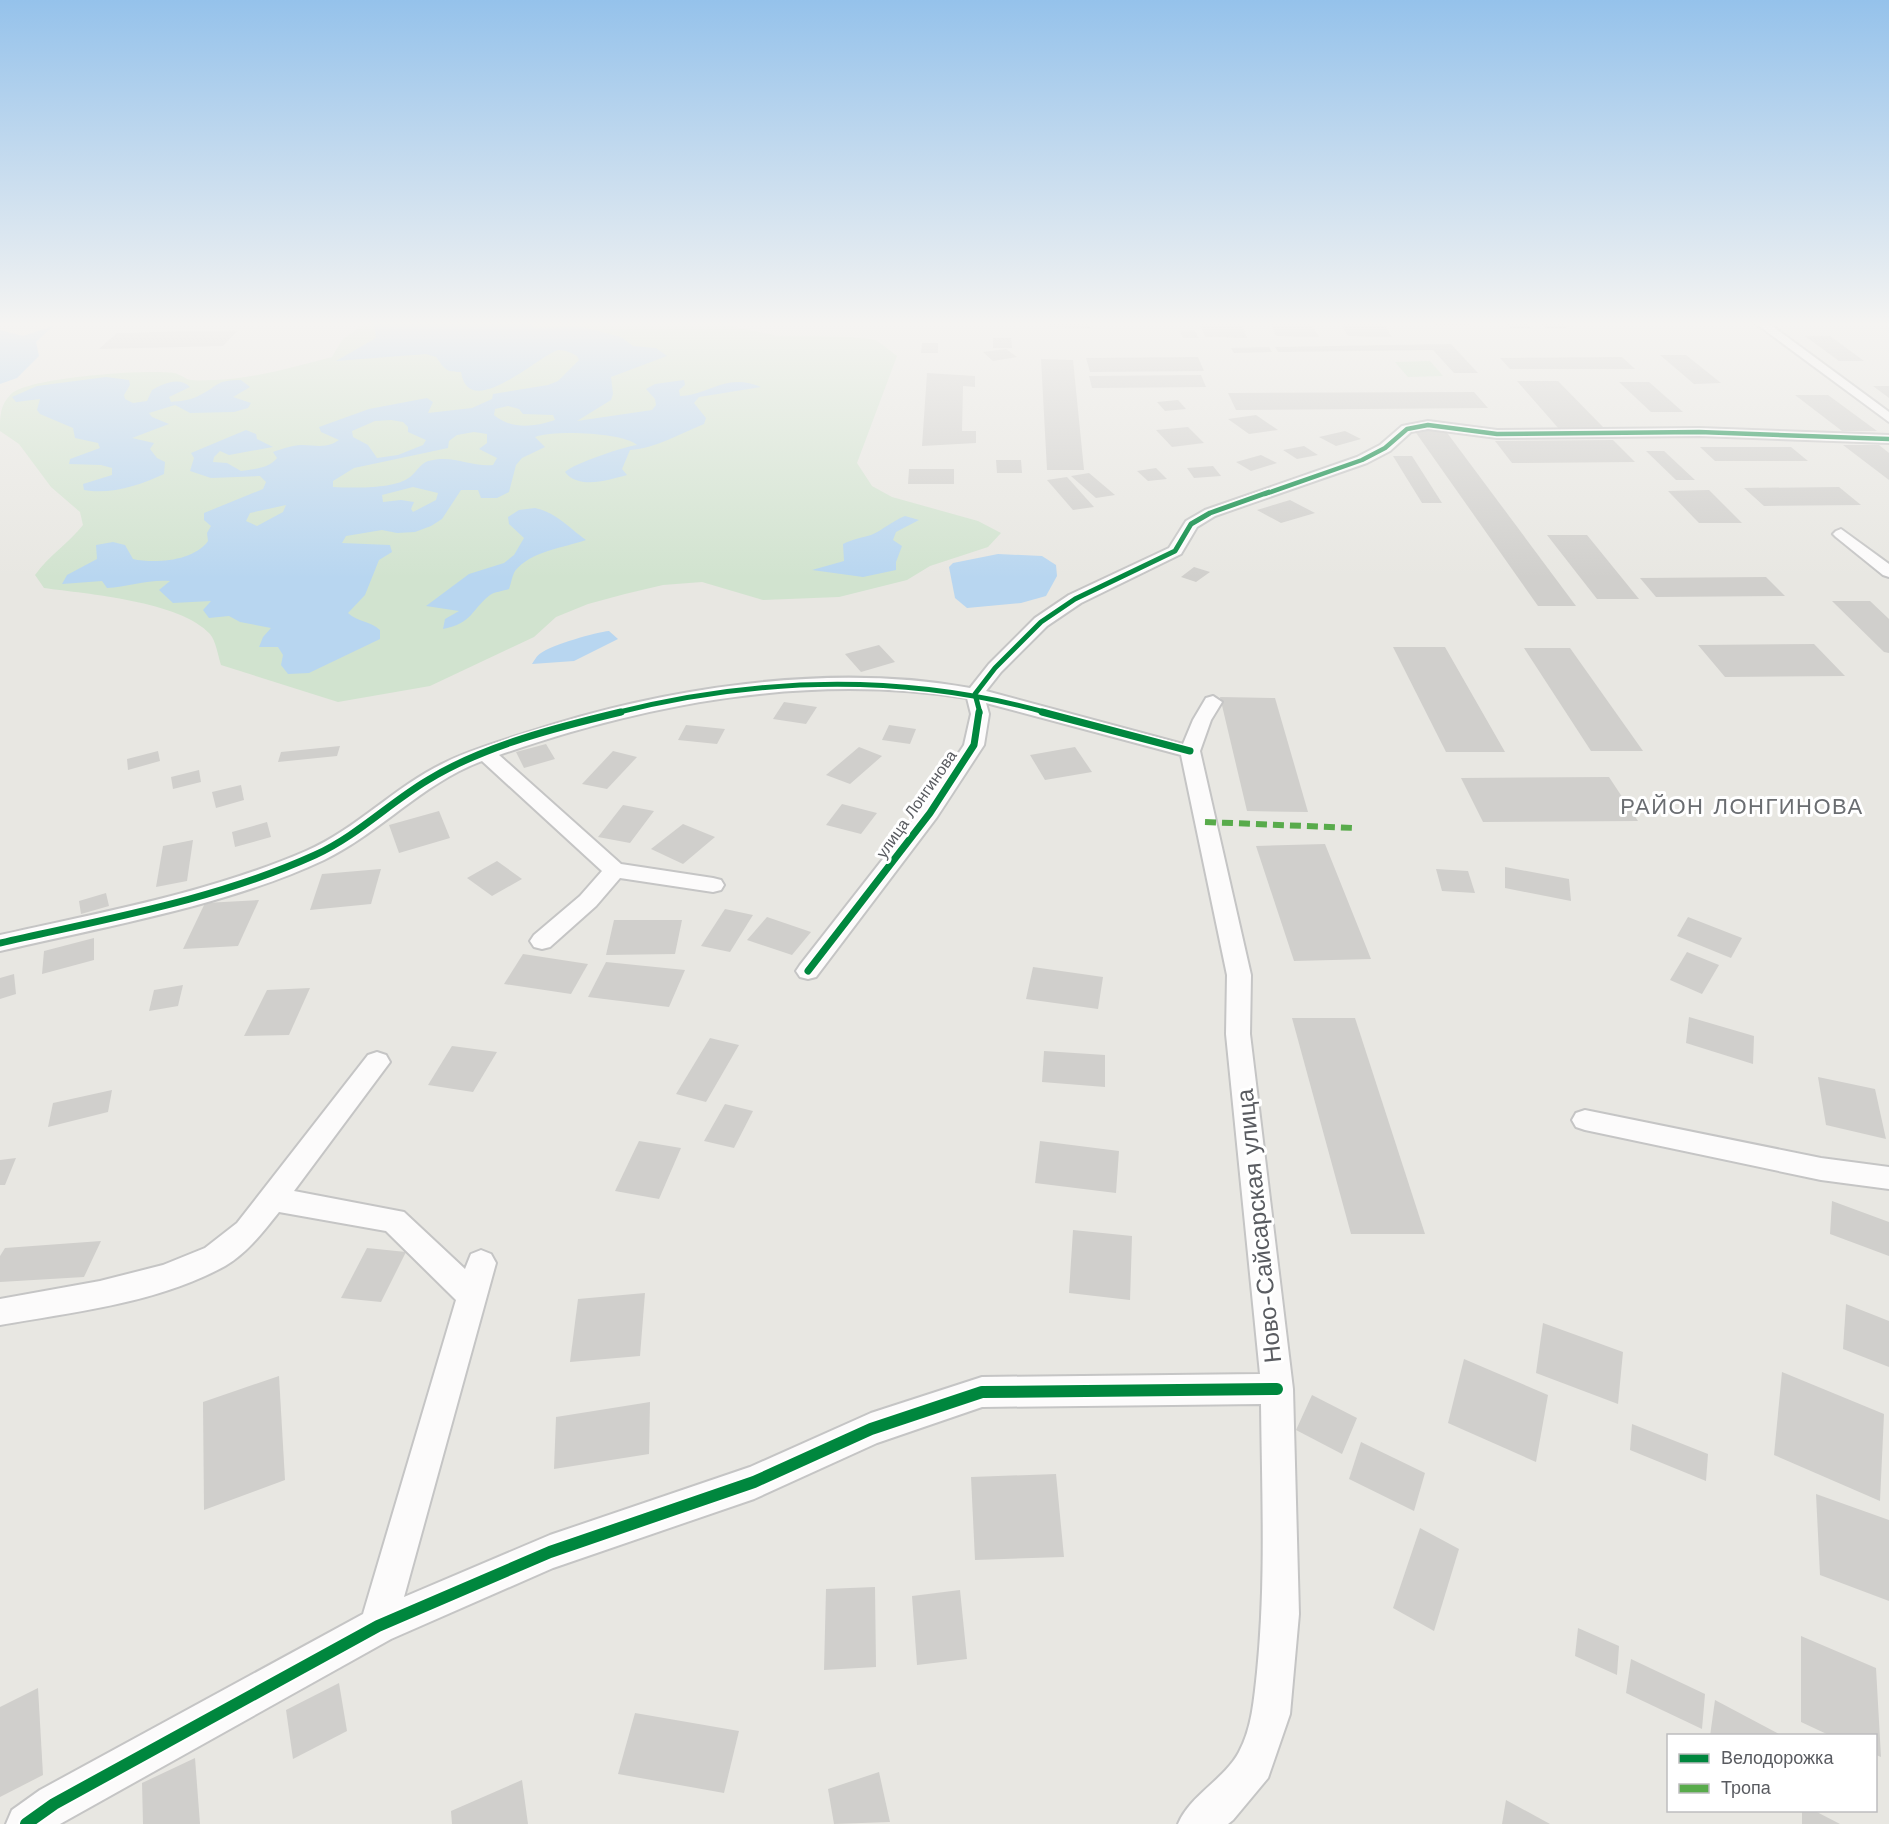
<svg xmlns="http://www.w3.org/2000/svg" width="1889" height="1824" viewBox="0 0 1889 1824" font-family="'Work Sans',sans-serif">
	<rect width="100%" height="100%" fill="#e8e7e2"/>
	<g fill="#d1e3cf">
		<path d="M365,323H719L778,336L851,337L876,340L897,356L857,463L872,486L892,497L978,521L1001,533L988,547L930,566L907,580L839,597L763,600L702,582L663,585L625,594L588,604L556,617L534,637L430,686L338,702L221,665C218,656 216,641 210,634C180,601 87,594 44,588L35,575C49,555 68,544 83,525L80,512L51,487L19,444L0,431C0,416 0,405 11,394C29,377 149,369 174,373C180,374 185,379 191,380C198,381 207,380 214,380C252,379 294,367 332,357L342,340Z"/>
		<polygon points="1430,361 1443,376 1408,377 1395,362"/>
	</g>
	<g fill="#b8d6f0" fill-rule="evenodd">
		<path d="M374,323H530L534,328L583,327L621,337L633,346L656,348L667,356L611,377L613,394L611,400L577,421L652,410L656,405L655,399L646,389L655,384L684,380L685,385L679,390L680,396C709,395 727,372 761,387L699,397L694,403L706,418L704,424C679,434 657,448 630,450L622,469L627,475C608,480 579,490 565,472C575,463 623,447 637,445C622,432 553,430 535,437L545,447L522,458L516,465L509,492L497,498H481L478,490H461L442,519L431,526L415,532L397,533L382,530L346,536L342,543L390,545L392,552L379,560L365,595L348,613C358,622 370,621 380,630V639L309,673L288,674L281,665L283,655L278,647H259L263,637L271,628L240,622L229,616L209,618L203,610L211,601L173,603L159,590L170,581C149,579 128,587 107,588L102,581L62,584L67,575L97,559L96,545L113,542L125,545L133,559C155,564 194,561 208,541L207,533L211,526L204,520V513L263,489L266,482L260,476L211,478L190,471L194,458L191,453L246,430L256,434L257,439L273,447L229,455L220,451L214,457L213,462L227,463L241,471C254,469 270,468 277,458L273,452C282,449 292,445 302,445C316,445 326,449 339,440L321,432L319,427L369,409L427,398L433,402L428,413L472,408L492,399L493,394L548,385L558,381L579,360L577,356C572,353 565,350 559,350C542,352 469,424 461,372C445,372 445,369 436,357L426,354L336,361L376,338ZM508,406L519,409L523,414L553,415L555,420C534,427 512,430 494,415L495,409ZM391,420L403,422L408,427V432L426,440L423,445L398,455L377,458L368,445L353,437L352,431L375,421ZM474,432L487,434V443L479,449L497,458L493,465C469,467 454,454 428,461C419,464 416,474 407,479C391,489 351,488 333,487V481L354,468L448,448L449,441L457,435ZM413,487L438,493L436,500L413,512L411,509L414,502L401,500L383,502L382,495ZM286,505L283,512L257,526L246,521L250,513Z"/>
		<polygon points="53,326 36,342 39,356 17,378 0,384 0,330 23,336"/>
		<path d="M106,377L129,380L130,385L124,395L125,399L133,403L147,401L152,390C163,384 179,376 190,387L169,397L171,402C181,401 192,400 200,395C220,385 216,380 241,380L250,387L233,397L251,403L248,408L234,412L190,413L175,405L149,413L152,417L169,424L132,438L154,443L150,449L157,458L165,462L164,474C141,485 110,495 84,490L83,484L112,475V468L101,465L69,464L70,459L100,448L98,443L75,438L73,428L40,414L37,410L40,399L16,402L12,397L37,386Z"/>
		<path d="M535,508C557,513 568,527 586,540C563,548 531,551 515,571C512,576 511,584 509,589C503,591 494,592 490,595C471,610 473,623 443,629L445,619L459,611L426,606L469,574L504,563L514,555L524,538L509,524L508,517L519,510Z"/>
		<path d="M905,516L919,520L896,532L893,540L902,546L896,562V570L863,577L812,570L844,561L843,544C853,539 861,538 871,535C883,530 892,521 905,516Z"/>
		<polygon points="998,554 1042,556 1056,565 1057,576 1046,596 1021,603 967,608 955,598 949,567 953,563"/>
		<path d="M609,631L618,639L574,661L532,664C534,661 537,655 541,653C552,645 596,632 609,631Z"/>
	</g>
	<g fill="#d0cfcc">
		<polygon points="1050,323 1089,323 1090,328 1050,327"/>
		<polygon points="1200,323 1241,323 1247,338 1205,337"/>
		<polygon points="1270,323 1311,323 1319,337 1276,336"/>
		<polygon points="1340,323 1383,323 1392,337 1348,336"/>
		<polygon points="1431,323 1469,323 1472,326 1434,326"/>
		<polygon points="1506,323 1526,323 1531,328 1510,328"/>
		<polygon points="1540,323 1563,323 1569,329 1545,328"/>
		<polygon points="238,330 223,346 99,349 117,333"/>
		<polygon points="1179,330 1194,330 1199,338 1183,338"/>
		<polygon points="1805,336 1830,336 1864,361 1839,361"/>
		<polygon points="993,338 1011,338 1012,348 993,348"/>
		<polygon points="922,343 938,343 938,353 921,353"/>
		<polygon points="1451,344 1478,373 1454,373 1433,350 1278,352 1275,347"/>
		<polygon points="1269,347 1272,352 1234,353 1231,348"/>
		<polygon points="1006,349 1017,357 993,361 983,352"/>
		<polygon points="1660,355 1686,355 1721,383 1694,384"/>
		<polygon points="1198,357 1204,371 1090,372 1086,358"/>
		<polygon points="1622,357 1635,369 1510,369 1500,358"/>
		<polygon points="1041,359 1073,360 1084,470 1047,470"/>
		<polygon points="927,373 975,376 975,387 963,386 962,431 976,431 976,443 922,446"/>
		<polygon points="1201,375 1206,387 1092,388 1089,376"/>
		<polygon points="1517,381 1558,381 1604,428 1559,429"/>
		<polygon points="1619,382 1649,382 1683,412 1651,412"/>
		<polygon points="1873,386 1889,386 1889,398"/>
		<polygon points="1474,392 1488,408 1236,410 1228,393"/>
		<polygon points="1795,395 1828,395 1877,431 1842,431"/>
		<polygon points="1178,400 1186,409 1165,411 1157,402"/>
		<polygon points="1256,415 1278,430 1249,434 1228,419"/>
		<polygon points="1188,427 1204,443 1172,447 1156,430"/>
		<polygon points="1414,430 1445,430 1576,606 1538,606"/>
		<polygon points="1345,431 1361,439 1336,446 1319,437"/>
		<polygon points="1613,440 1635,462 1512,463 1495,441"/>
		<polygon points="1843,445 1879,445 1889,453 1889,480"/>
		<polygon points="1304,446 1318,455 1297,459 1283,450"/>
		<polygon points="1700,447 1791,447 1808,461 1715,461"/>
		<polygon points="1646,451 1664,451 1695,480 1676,480"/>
		<polygon points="1261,455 1277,463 1251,471 1236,462"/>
		<polygon points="1393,456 1412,456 1442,503 1422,503"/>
		<polygon points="996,460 1021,460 1022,473 997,473"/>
		<polygon points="1213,466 1221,476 1194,478 1187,468"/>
		<polygon points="1156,468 1167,479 1148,481 1137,471"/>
		<polygon points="909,469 954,469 954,484 908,484"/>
		<polygon points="1089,473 1115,495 1096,498 1071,476"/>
		<polygon points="1067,477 1094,507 1073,510 1047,480"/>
		<polygon points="1839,487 1861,505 1764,506 1744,488"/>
		<polygon points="1709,490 1742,523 1699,523 1668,491"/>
		<polygon points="1290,500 1315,513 1281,523 1257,510"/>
		<polygon points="1547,535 1587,535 1639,599 1597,599"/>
		<polygon points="1194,567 1210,572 1196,582 1181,577"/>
		<polygon points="1766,577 1785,596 1656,597 1640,578"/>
		<polygon points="1832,601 1870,601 1889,619 1889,653 1884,652"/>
		<polygon points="1814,644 1845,676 1725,677 1698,645"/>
		<polygon points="879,645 895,662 861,672 845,654"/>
		<polygon points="1393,647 1445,647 1505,752 1446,752"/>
		<polygon points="1524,648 1570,648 1643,751 1591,751"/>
		<polygon points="1220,697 1275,698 1308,812 1247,811"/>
		<polygon points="784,702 817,707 806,724 773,719"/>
		<polygon points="686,725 725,729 717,744 678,740"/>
		<polygon points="889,725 916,729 910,744 882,740"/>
		<polygon points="546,744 555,759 524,768 516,752"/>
		<polygon points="340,746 337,756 278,762 281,752"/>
		<polygon points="859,747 882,756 850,784 826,775"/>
		<polygon points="1075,747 1092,772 1045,780 1030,755"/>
		<polygon points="158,751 160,761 128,770 127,759"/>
		<polygon points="613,751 637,757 607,789 582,784"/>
		<polygon points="199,770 201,782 173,789 171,777"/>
		<polygon points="1609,777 1638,821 1483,822 1461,778"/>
		<polygon points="241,785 244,800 216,808 212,792"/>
		<polygon points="842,804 877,813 861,834 826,825"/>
		<polygon points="623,805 654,811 630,843 598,837"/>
		<polygon points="439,811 450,838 399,853 389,825"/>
		<polygon points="267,822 271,837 235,847 232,832"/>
		<polygon points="683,824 715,837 683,864 651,849"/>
		<polygon points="193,840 187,881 156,887 163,846"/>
		<polygon points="1325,844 1371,959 1294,961 1256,846"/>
		<polygon points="497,861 522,879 492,896 467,878"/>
		<polygon points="1505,867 1569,879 1571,901 1505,888"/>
		<polygon points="381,869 371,904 310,910 322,874"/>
		<polygon points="1436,869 1468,871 1475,893 1442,891"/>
		<polygon points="106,893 109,906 81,914 79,901"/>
		<polygon points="259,900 238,946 183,949 205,903"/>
		<polygon points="725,909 753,915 730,952 701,946"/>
		<polygon points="767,917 811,932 792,955 747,940"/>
		<polygon points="1688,917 1742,938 1731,958 1677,936"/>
		<polygon points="614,920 682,920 675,954 606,955"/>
		<polygon points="94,938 94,960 42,974 44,951"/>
		<polygon points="1687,952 1719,965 1702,994 1670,980"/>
		<polygon points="523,954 588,964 571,994 504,984"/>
		<polygon points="606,962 685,970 669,1007 588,997"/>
		<polygon points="1033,967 1103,977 1098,1009 1026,999"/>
		<polygon points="14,974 16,994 0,999 0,978"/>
		<polygon points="183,985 178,1006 149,1011 154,990"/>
		<polygon points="310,988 289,1035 244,1036 267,990"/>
		<polygon points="1689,1017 1754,1036 1753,1064 1686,1043"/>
		<polygon points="1292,1018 1355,1018 1425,1234 1351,1234"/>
		<polygon points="710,1038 739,1045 706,1102 676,1094"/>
		<polygon points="452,1046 497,1052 473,1092 428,1085"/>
		<polygon points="1044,1051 1105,1055 1105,1087 1042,1082"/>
		<polygon points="1818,1077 1875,1089 1886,1139 1826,1125"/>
		<polygon points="112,1090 108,1112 48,1127 53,1103"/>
		<polygon points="725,1104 753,1111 734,1148 704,1141"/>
		<polygon points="639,1141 681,1148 659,1199 615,1191"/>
		<polygon points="1040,1141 1119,1151 1116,1193 1035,1183"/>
		<polygon points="16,1158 5,1185 0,1185 0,1160"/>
		<polygon points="1832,1201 1889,1222 1889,1256 1830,1234"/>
		<polygon points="1073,1230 1132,1236 1130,1300 1069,1293"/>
		<polygon points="101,1241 84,1277 0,1282 0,1256 5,1248"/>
		<polygon points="367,1248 406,1252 381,1302 341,1298"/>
		<polygon points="645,1293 640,1356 570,1362 578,1299"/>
		<polygon points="1846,1304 1889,1321 1889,1367 1843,1349"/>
		<polygon points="1543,1323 1623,1352 1618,1404 1536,1373"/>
		<polygon points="1464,1359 1548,1395 1536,1462 1448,1423"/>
		<polygon points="1782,1372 1884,1414 1880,1501 1774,1455"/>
		<polygon points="279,1376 285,1480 204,1510 203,1402"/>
		<polygon points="1312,1395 1357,1418 1342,1454 1296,1430"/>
		<polygon points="650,1402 649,1454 554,1469 556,1417"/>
		<polygon points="1632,1424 1708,1454 1706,1481 1630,1450"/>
		<polygon points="1361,1442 1425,1473 1414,1511 1349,1479"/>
		<polygon points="1056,1474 1064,1557 975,1560 971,1477"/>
		<polygon points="1816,1494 1889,1520 1889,1601 1820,1575"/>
		<polygon points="1420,1528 1459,1549 1434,1631 1393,1608"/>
		<polygon points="875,1587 876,1667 824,1670 826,1589"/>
		<polygon points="960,1590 967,1659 917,1665 912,1596"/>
		<polygon points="1578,1628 1619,1646 1617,1675 1575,1656"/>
		<polygon points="1801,1636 1876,1668 1881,1757 1876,1755 1876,1736 1831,1736 1801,1722"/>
		<polygon points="1631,1659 1705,1694 1702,1729 1626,1693"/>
		<polygon points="339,1683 347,1731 293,1759 286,1710"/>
		<polygon points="38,1688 43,1775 0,1797 0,1707"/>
		<polygon points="1715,1700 1783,1736 1710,1736"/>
		<polygon points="635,1713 739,1731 724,1793 618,1774"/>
		<polygon points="195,1758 200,1824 143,1824 142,1783"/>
		<polygon points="879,1772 890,1822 834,1824 828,1789"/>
		<polygon points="522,1780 528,1824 452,1824 451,1811"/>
		<polygon points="1506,1800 1550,1824 1502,1824"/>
		<polygon points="1802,1810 1813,1810 1840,1824 1802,1824"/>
	</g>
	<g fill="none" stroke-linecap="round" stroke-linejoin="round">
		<defs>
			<g id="minor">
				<polygon points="1755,323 1768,323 1889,412 1889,422"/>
				<path d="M1428,421L1497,430L1699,428L1889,435V443L1699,436L1497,438L1428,429L1411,432L1390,451L1367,463L1215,516L1197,527L1181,554L1081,603L1047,626L1001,672L986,691L1183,744L1193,720L1206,698L1213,696L1222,702L1211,720L1200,751L1251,975L1250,1034L1293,1389L1299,1614L1290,1714L1268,1778L1233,1820L1228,1824H1178C1190,1795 1224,1780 1239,1752C1252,1728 1254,1699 1257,1672C1266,1583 1262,1493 1261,1404L982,1407L877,1443L754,1499L553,1568L391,1639L60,1824H6L12,1810L40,1790L363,1614L456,1300L386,1231L279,1212C263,1232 247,1253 225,1266C158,1303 74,1312 0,1325V1299L100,1281L163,1265L205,1248L237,1223L368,1055L377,1052L386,1055L390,1062L294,1191L404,1212L465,1269L471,1254L481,1250L491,1254L496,1263L404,1597L550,1535L750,1467L871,1413L982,1377L1260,1374L1226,1034L1227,975L1181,755L986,703L989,714L984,745L937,817L816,977L808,979L800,977L796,971L800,965L922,809L964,745L971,714L967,698C807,673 649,703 499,755L621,864L713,878L721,880L724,885L721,890L713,892L620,878L596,906L550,947L542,949L534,947L530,941L534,935L580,896L602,871L482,761C423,783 381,832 324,860C229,905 103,927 0,951V935C102,912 209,893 306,851C357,829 394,787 444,763C470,750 498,742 526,733C661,688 829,662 970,688L989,664L1035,618L1069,595L1169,548L1186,521L1205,510L1357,457L1380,445L1402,426Z"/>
				<polygon points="1841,529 1889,564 1889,577 1883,575 1836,537 1833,534 1836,531"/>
				<polygon points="1585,1110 1821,1158 1889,1167 1889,1189 1821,1180 1585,1130 1576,1127 1572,1120 1576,1113"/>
			</g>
		</defs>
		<use href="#minor" stroke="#c5c5c5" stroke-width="4"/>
		<use href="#minor" fill="#fcfbfb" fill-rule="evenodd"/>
		<polyline stroke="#58ab4b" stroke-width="6" stroke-dasharray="11 6" stroke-linecap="butt" points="1205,822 1355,828"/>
		<defs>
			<polyline id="cycleway-far3" points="1265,494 1362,460 1385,448 1407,429 1428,425 1497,434 1699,432 1889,439"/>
			<g id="cycleway-far2">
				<path d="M615,713C758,677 905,673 1048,713"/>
				<polyline points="980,713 975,694 995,668 1041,622 1075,599 1175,551 1191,524 1210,513 1269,492"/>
			</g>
			<g id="cycleway-far1">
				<polyline points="1042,712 1190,751"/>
				<path d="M0,943C105,919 216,900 315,855C357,836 389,803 428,780C483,746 558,727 621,712"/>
				<polyline points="808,971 930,813 974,745 979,712"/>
			</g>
			<polyline id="cycleway" points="26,1824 54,1804 378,1626 550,1552 754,1482 871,1429 982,1392 1277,1389"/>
		</defs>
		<use href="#cycleway-far3" stroke="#fff" stroke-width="7"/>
		<use href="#cycleway-far2" stroke="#fff" stroke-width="8"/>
		<use href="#cycleway-far1" stroke="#fff" stroke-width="10"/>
		<use href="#cycleway" stroke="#fff" stroke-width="16"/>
		<use href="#cycleway-far3" stroke="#00873e" stroke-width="4.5"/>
		<use href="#cycleway-far2" stroke="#00873e" stroke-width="5"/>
		<use href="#cycleway-far1" stroke="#00873e" stroke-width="7"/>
		<use href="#cycleway" stroke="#00873e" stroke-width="12"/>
	</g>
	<linearGradient id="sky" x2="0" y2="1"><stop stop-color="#95c2eb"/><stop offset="0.56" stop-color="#f5f4f2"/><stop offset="1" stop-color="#f5f4f2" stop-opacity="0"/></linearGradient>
	<rect width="1889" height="578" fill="url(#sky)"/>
	<g text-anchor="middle" stroke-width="6" stroke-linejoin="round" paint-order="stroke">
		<g font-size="16" fill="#595b60" stroke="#fff">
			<text transform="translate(916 804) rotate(-55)" y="6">улица Лонгинова</text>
		</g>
		<g font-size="22" letter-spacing="1.5" fill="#6a6d71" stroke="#fff">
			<text x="1742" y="814">РАЙОН ЛОНГИНОВА</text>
		</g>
		<g font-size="24" fill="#595b60" stroke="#fff">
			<text transform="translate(1259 1226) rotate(-96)" y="8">Ново-Сайсарская улица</text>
		</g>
	</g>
	<rect x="1667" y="1734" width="210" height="78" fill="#ffffff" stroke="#bdbdbf" stroke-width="1.5"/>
	<rect x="1679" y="1754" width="30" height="9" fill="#00873e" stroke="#bdbdbf" stroke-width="1.5"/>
	<text x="1721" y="1764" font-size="18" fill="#595b60">Велодорожка</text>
	<rect x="1679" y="1784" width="30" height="9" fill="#58ab4b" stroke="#bdbdbf" stroke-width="1.5"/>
	<text x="1721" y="1794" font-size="18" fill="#595b60">Тропа</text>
</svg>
